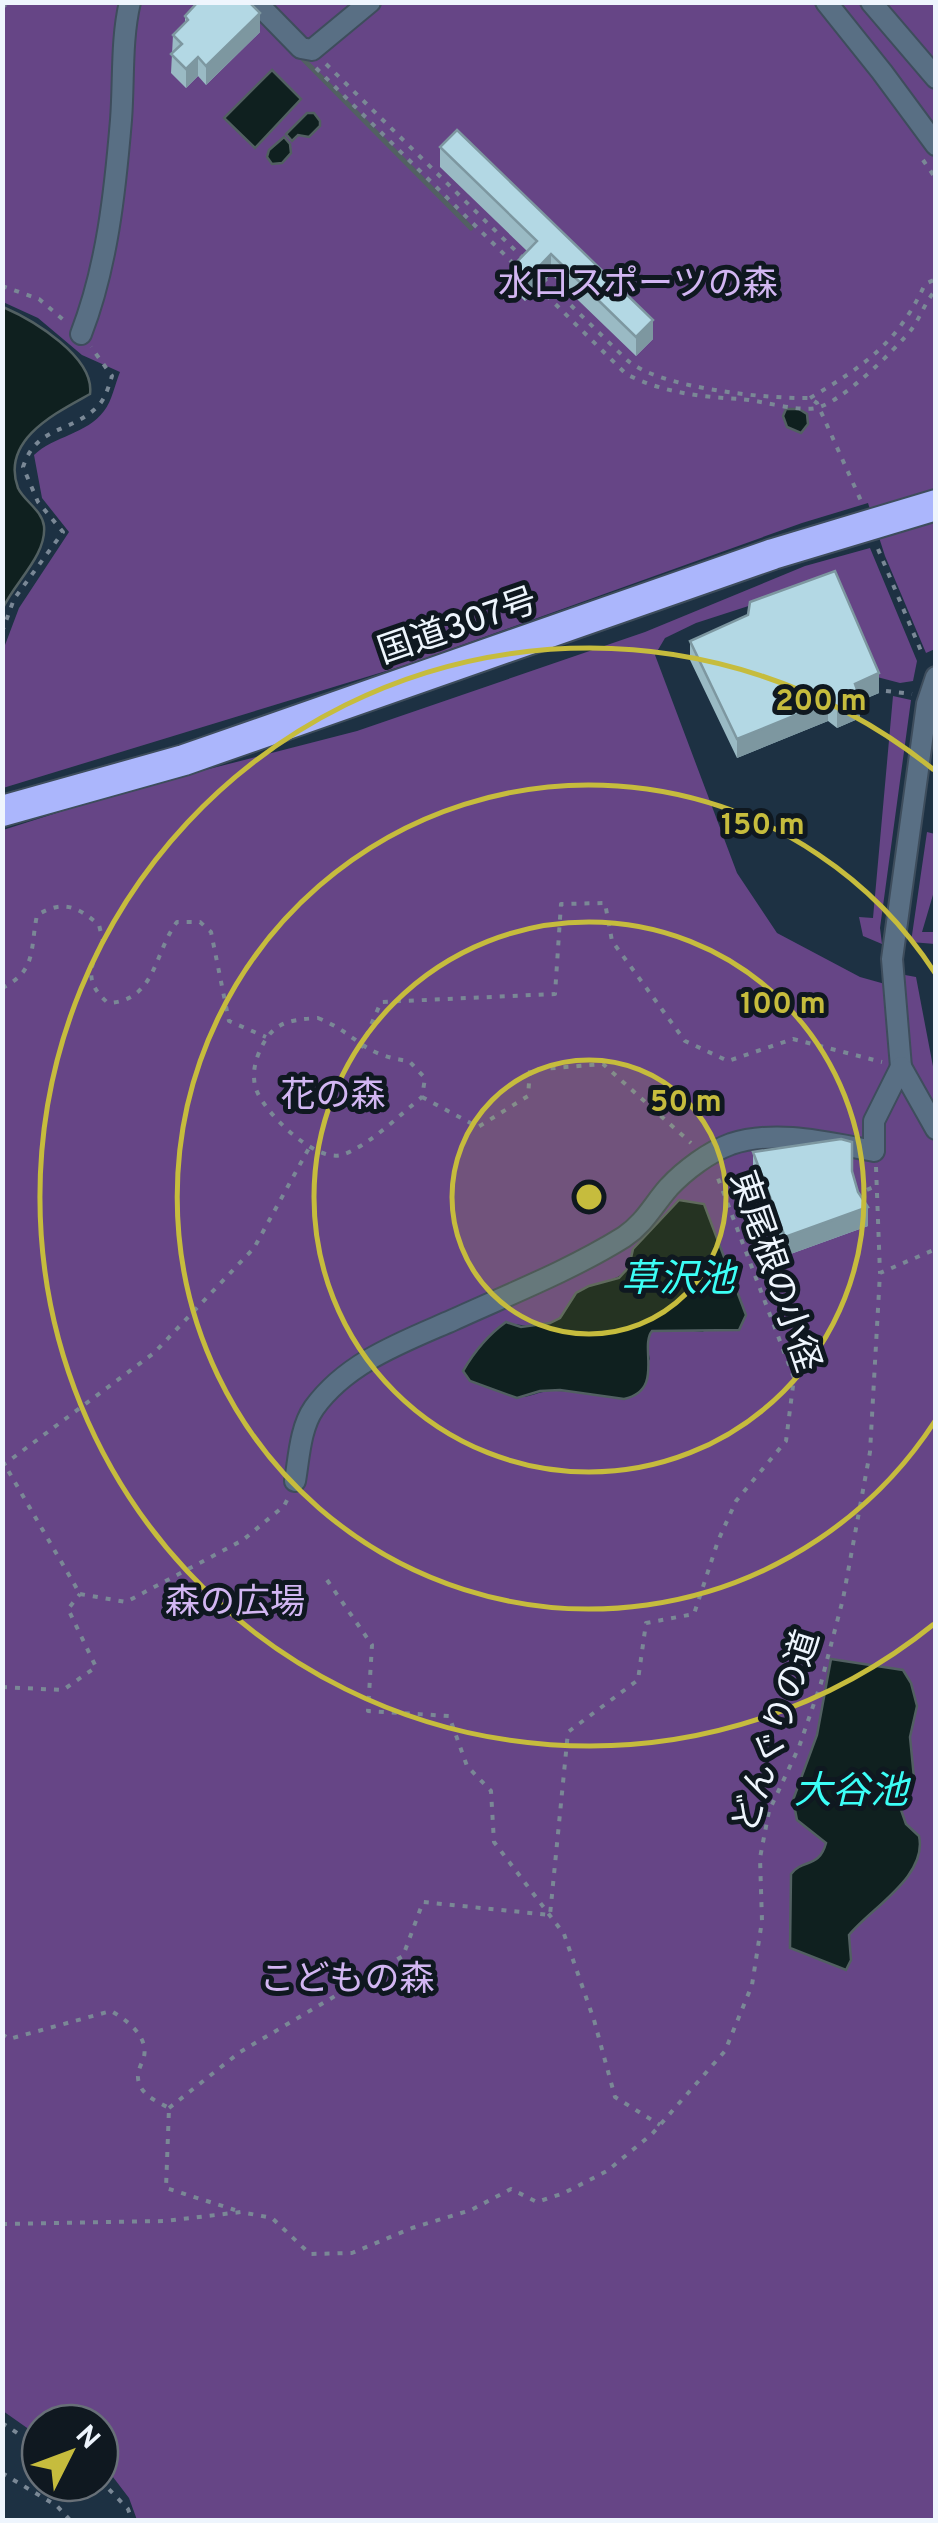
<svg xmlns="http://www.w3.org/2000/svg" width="938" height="2523" viewBox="0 0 938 2523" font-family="Overpass,'Noto Sans JP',sans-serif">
	<rect width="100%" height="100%" fill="#1d3143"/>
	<g fill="#664586" fill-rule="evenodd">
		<path d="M3,3H935V649L926,653L885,556L868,503L802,523L409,664L3,788L2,653L19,608L69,532L42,498L34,455C54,436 87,434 104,411C112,401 115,384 120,372L82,355L38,318L3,302Z"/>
		<path d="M870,548L917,661L913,681L900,683L877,677L817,584L696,623L665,638L655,655L737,873L777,933L860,977L885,984L905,975L916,977L935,1077V2520H137L129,2498L100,2460V2423H40V2433L30,2430L3,2411V830L135,788L357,731L645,632L805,566ZM629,1267L704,1332L662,1328L652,1330L646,1342L650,1359L624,1399C599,1397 576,1390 551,1391C537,1391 526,1401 513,1395L487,1338L506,1322C520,1326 548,1330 560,1317C571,1307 572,1295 587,1288C602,1279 617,1283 629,1267Z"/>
		<polygon points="893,696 911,700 880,928 882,944 863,936 859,917 873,918"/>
		<polygon points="927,832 935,834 935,888 922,932 935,932 935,944 911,942"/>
	</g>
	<g fill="#0f201f" stroke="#526062" stroke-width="2.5">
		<polygon points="272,70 301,99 255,148 224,118"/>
		<polygon points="307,113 314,113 320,121 320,126 309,137 298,135 292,141 286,134"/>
		<polygon points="284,137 290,144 291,153 282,163 272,164 267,157 269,150"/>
		<path d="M3,307C33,320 95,357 90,394C58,412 0,439 18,488C24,501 42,510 44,526C47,555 14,583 3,608Z"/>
		<polygon points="786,409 799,409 807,414 808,424 801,433 787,427 783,416"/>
		<path d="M679,1200L704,1204L746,1315L739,1330L652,1331C639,1347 665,1390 624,1399L560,1390L540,1391L517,1398L470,1381L463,1371C474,1352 488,1335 506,1322L521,1327L550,1323L560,1318L576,1293L589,1286L619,1278L629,1267L633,1249Z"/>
		<path d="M831,1659L903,1670L911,1683L917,1706L910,1737L914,1778L900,1807L906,1824L919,1836C928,1876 871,1908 849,1935L851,1960L846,1970L790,1948L791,1874C803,1858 819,1869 826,1843L797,1820L793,1800L817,1735Z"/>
	</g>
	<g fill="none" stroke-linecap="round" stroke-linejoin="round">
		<polyline stroke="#526062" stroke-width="5" points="302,58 471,228"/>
		<defs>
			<g id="minor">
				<polyline points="256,2 301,48 312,50 370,2"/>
				<polyline points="826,2 882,72 936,145"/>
				<polyline points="871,2 936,78"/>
				<path d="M81,334C107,267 115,192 121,120C124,81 121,40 130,2"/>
				<polyline points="901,1067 892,959 927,704 936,677"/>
				<path d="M295,1481C299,1458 300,1428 314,1408C347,1362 403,1342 453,1320C510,1294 571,1270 624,1237C645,1223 653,1205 669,1187C685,1170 709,1152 731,1144C777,1129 829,1143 874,1151V1121L901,1067L936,1129"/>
			</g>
			<polyline id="highway" points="2,811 184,760 773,554 936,505"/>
		</defs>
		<use href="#minor" stroke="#3e4d5c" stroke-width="24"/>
		<use href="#highway" stroke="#3e4d5c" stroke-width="34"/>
		<g stroke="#7a8896" stroke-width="4" stroke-dasharray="5 8" stroke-linecap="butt">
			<polyline points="2,8 8,2"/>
			<polyline points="326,64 522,257"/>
			<polyline points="316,68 515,265"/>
			<polyline points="923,160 936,179"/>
			<path d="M543,278L627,360C659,388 766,399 810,398L817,403L862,503"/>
			<polyline points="2,286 39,299 67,323"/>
			<path d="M537,286L626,374C661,392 700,397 739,399C761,400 796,412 816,408C841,403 895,350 911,330C921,317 925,301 936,290"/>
			<path d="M810,398C864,366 898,343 925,284L936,279"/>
			<polyline points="878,549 921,651"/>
			<path d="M2,632L14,599L63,532L38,502L23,467C37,424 72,434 99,405C106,397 109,385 112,376L91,347"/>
			<polyline points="886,691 912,694"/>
			<path d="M2,988C37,971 30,949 37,915C63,900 77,906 99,925L103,941C89,967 84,982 108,1003C156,1001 154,952 177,922H200L211,932L229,1021L266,1037"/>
			<path d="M318,1018C358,1034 360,1055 409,1061L425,1078L422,1097C401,1114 365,1149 341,1155C314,1162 261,1110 255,1086C253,1075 254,1066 258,1055C271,1023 285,1020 318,1018Z"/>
			<polyline points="361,1048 381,1002 555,994 561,904 605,903 612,941 685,1041 728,1061 793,1039 882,1062"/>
			<polyline points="422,1097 478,1127 528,1096 530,1070 603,1064 691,1143"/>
			<polyline points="876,1167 880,1273"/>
			<polyline points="855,1195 878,1185"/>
			<polyline points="2,1460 80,1594"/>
			<polyline points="2,1466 154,1353 254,1248 309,1148"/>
			<polyline points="327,1580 372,1645 368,1711 449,1716 467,1766 491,1791 494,1842 564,1934 594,2020 615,2097 660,2125"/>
			<polyline points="80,1594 126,1602 243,1540 284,1506 287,1500"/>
			<polyline points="2,1687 63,1690 96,1667 68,1609 80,1594"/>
			<path d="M2,2034L9,2039L111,2011C127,2020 151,2038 143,2060C140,2067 136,2074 139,2083C143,2096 158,2102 169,2108L166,2188L235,2210"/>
			<polyline points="169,2108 240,2052 403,1956 423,1902 550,1915 568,1732 638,1680 646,1623 694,1614 718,1541 736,1501 786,1441 794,1378 716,1173"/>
			<polyline points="2,2224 165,2221 241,2212 272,2218 310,2254 352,2253 412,2228 471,2210 511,2189 537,2202 564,2193 607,2171 652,2134 725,2051 752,1985 762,1921 760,1858 769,1811 799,1747 821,1683 843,1599 870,1452 880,1273 936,1249"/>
			<polyline points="2,2423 40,2448"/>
			<polyline points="2,2473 57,2506 70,2520"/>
			<polyline points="100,2480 128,2509 132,2520"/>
		</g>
		<use href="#minor" stroke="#596f84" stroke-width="20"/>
		<use href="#highway" stroke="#abb6fc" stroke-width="30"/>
	</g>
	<g fill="#9abac4">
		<polygon points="185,16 260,32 206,85 198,76 186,88 171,73 173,35 185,23"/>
		<polygon points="440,147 653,339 636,356 551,274 525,301 511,287 511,268 527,251 440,167"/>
		<polygon points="690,641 879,693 860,701 860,718 837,728 828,721 737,758 690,660"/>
		<polygon points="753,1152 852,1171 868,1226 785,1256 753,1171"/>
	</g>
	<g fill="#7d97a0">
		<polygon points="260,13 260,32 206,85 206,66"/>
		<polygon points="198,57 198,76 186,88 186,69"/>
		<polygon points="551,254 551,274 525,301 525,281"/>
		<polygon points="653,320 653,339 636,356 636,337"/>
		<polygon points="879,673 879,693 860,701 860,718 837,728 837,708 855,684"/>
		<polygon points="828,702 828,721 737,758 737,739"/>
		<polygon points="868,1207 868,1226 785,1256 785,1237"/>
	</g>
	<g fill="#b3d8e4" stroke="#7d97a0" stroke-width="2.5">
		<polygon points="198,2 249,2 260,13 206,66 198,57 186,69 171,54 182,44 173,35 188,20 185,16"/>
		<polygon points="457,130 653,320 636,337 551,254 525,281 511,268 537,241 440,147"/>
		<polygon points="835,571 879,673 855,684 860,698 837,708 828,702 737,739 690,641 748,615 750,602"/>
		<polygon points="841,1139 852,1142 852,1171 858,1192 868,1207 785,1237 753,1152"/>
	</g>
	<circle cx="589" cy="1197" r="137" fill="#c6bc3d" fill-opacity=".12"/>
	<g fill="none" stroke="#c6bc3d" stroke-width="5">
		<circle cx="589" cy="1197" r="137"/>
		<circle cx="589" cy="1197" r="275"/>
		<path d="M935 1421A412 412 0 1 1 935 973"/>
		<path d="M934 1624A549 549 0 1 1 934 770"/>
	</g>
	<g text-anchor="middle" stroke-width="10" stroke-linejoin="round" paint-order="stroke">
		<g font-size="35" fill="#d2b6f2" stroke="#0f1820">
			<text x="638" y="295">水口スポーツの森</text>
			<text x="333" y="1106">花の森</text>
			<text x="235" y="1613">森の広場</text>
			<text x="347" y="1990">こどもの森</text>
		</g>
		<g font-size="35" fill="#eef5fd" stroke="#0f1820">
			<text transform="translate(457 625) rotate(-19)" y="12">国道307号</text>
			<text transform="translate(776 1271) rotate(71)" y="12">東尾根の小径</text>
			<text transform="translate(775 1731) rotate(-72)" y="12">どんぐりの道</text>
		</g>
		<g font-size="38" font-style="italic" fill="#3cfef6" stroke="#0f1820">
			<text x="678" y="1291">草沢池</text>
			<text x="851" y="1803">大谷池</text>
		</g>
	</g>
	<circle cx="589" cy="1197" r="15" fill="#c6bc3d" stroke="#0f1820" stroke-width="5"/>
	<g font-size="30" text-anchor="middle" font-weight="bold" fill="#c6bc3d" stroke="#0f1820" stroke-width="10" stroke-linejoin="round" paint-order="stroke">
		<text x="821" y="710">200 m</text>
		<text x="763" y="834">150 m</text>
		<text x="783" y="1013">100 m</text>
		<text x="686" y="1111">50 m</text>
	</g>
	<rect width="938" height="2523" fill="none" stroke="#eef5fd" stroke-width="10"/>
	<g transform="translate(70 2453) rotate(48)"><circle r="48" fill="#0f1820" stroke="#687078" stroke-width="2.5"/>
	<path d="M0-8L18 38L0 25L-18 38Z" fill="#c6bc3d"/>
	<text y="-15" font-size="28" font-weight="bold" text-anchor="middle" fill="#eef5fd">N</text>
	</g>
</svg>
